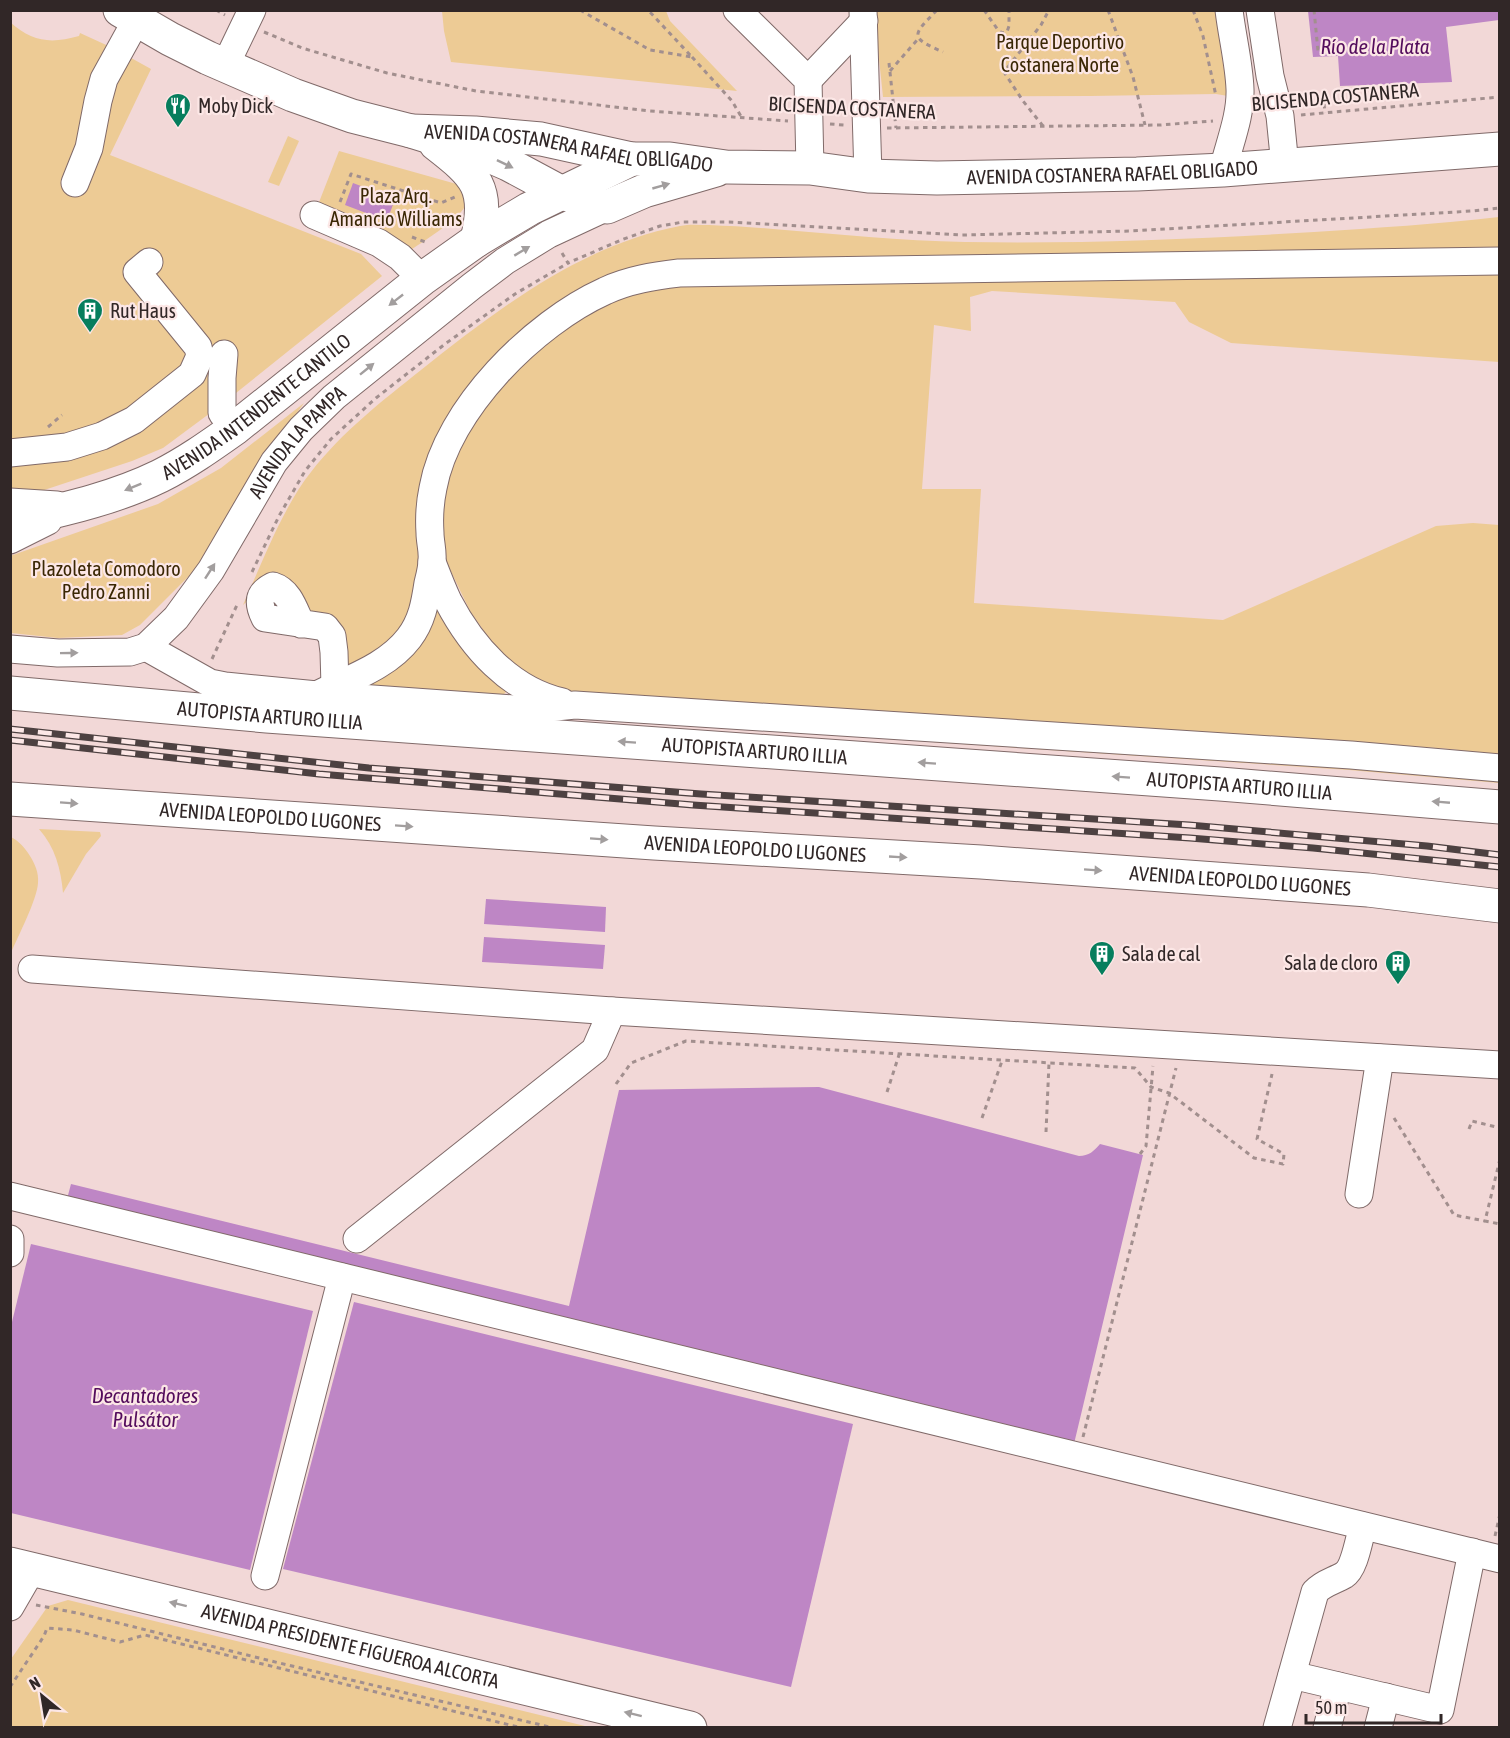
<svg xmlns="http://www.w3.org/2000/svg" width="1510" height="1738" viewBox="0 0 1510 1738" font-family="'Asap Condensed',sans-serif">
	<rect width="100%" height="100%" fill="#f2d8d7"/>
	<g fill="#edcb95">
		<polygon points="442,11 666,11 670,21 737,91 451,62 444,31"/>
		<polygon points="874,11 1215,11 1228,96 1216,94 1090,96 883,97"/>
		<path d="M10,22C32,42 51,44 79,36L80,33L115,49L151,69L110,155L361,254L382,276L221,405L163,448L132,461L20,498L10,496Z"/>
		<polygon points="288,136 299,141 279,186 268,182"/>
		<path d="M339,151L460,185C462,190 466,197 466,203C465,217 413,248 400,257L314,215Z"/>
		<path d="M1499,217V253L650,268L461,406L422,563L403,633L351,668L269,581L243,605C262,563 283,507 311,472C342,432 382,401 421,370C498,309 581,245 680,226C689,224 699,225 709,225C730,226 751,227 773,229C837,234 901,241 965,242C1082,244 1198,239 1314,232C1376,228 1438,224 1499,217Z"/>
		<polygon points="1499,269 1499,362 1231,343 1189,322 1175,302 992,291 970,297 971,331 934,325 922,489 981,489 974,603 1223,620 1436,526 1473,523 1499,525 1499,755 1450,749 1369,743 593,697 567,691 518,670 488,637 470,611 444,557 441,527 442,501 459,442 515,365 592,310 642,287"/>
		<polygon points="304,403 245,487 201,564 140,625 122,635 58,638 11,633 10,556 158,504 221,468"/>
		<polygon points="434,610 442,612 508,690 502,696 355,688"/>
		<polygon points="559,717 1374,769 1499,780 1499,783 1349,770"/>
		<path d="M39,829L100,832L101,836L86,854L63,893C61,869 55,847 39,829Z"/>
		<path d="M11,837C19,841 25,848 30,856C35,864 39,873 38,883C37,900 18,936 11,953Z"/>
		<polygon points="68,1600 589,1727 11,1727 11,1659 48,1606"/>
	</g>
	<g fill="#be86c5">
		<polygon points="1308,11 1499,11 1499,20 1446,27 1452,82 1340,86 1338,56 1313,57"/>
		<polygon points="353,183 395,199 387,221 345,205"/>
		<polygon points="486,899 606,907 605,932 484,924"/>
		<polygon points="484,937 605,945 603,969 482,962"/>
		<path d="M819,1087L1079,1156C1089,1156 1094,1151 1100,1144L1143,1155L1073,1448L67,1199L71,1184L569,1306L619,1090Z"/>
		<polygon points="31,1244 313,1311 250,1570 11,1513 11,1326"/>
		<polygon points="354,1302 853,1424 791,1687 283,1569"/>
	</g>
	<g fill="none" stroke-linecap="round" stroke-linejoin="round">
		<defs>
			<g id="minor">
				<polyline points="737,10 808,80 810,168"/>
				<polyline points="863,10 868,176"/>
				<polyline points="1260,10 1270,76 1280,116 1285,166"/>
				<polyline points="225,66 252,10"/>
				<polyline points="808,80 864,21"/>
				<path d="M1223,170C1229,144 1241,116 1240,89C1239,63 1232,36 1229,10"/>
				<polyline points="75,183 89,148 98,101 104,79 136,21"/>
				<polyline points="314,215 379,243 400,257 422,279"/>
				<polyline points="224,354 222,378 222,413 234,429"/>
				<polyline points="10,453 67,447 102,436 134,420 192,374 200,356 198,347 137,272 149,262"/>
				<polyline points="10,502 57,505"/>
				<polyline points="10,540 48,521"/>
				<path d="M432,562C437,575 442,588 448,601C472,647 510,690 562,702"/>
				<path d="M301,624C294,609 289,591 273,586C257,594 258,604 265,618L325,627L332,636L334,652L335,686"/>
				<polyline points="146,647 210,683 225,686 317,695 514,709 546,708 575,705 1351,755 1500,768"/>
				<path id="s1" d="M10,649L58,653L130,652L146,647L176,618L211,570L274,462L301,429L334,397L472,286L505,261L549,234L607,207"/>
				<path d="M317,695C348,679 387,667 409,638C422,621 425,603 428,583C430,575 432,568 432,560C433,551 430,542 430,533C429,518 430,502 433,488C447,409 534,323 605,291C628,280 654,276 679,273L1500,261"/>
				<polyline points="32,969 612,1011 1500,1065"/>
				<polyline points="1359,1194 1380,1058"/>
				<polyline points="10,1196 1500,1559"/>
				<polyline points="10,1239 10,1253"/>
				<polyline points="357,1239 595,1050 612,1011"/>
				<polyline points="265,1576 342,1277"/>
				<polyline points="10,1607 32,1569"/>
				<polyline points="1292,1675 1440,1710 1472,1552"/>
				<path d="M1277,1728L1315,1592C1323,1583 1334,1581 1344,1575C1355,1568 1359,1538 1363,1526"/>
				<polyline points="1327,1728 1338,1686"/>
				<polyline points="1378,1728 1386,1697"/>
			</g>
			<g id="major">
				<polyline points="120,10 170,39 208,58 293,95 352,116 411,131 485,154 508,164 562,193 607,207 644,191 716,170"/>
				<path id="s2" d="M411,131L475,133L541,139L632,159H670L726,167L810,168L868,176L937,178L1137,174L1223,170L1500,149"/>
				<path d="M436,144C476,175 490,188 477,240"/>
				<path id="s3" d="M10,522C61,510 113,499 160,476C186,463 210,446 234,429L422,279L477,240L529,209L632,159"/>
				<path id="s4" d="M10,1564L690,1728"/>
			</g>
			<g id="highway">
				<path id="s5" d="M10,693L267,716L1220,784L1500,807"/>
				<path id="s6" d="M10,799L654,843L981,862L1368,890L1500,906"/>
			</g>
		</defs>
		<use href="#minor" stroke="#806a69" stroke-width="29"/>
		<use href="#major" stroke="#806a69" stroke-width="35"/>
		<use href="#highway" stroke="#806a69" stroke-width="35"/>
		<g stroke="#a28f8e" stroke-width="3" stroke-dasharray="4.5 4.5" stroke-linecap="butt">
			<polyline points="216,10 225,15"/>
			<polyline points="580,10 650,50 692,57 648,10"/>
			<path d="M937,10C912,36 909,37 943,52"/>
			<polyline points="984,10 998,30 1002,33 1007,32 1009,26 1009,10"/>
			<polyline points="1108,10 1133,77 1145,125"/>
			<polyline points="1193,10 1203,36 1216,96"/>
			<polyline points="1314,10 1318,51"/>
			<polyline points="264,32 302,48 387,73 476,91 650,111 788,121"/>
			<polyline points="692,57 732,101 742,118"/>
			<polyline points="889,63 896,128"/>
			<polyline points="890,71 918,39"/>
			<polyline points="1323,95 1325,113"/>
			<polyline points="1301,115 1500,97"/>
			<polyline points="830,124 844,125"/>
			<polyline points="1043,126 1023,101 1004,72 1041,25 1049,10"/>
			<polyline points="887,128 1160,125 1213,121"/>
			<polyline points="340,202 351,174 441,203 455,197"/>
			<polyline points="412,237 428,243"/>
			<polyline points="562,253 568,263 621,240 660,226 683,222 729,222 962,235 1130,231 1472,211 1500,208"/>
			<polyline points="48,427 62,415"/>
			<polyline points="252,572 279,516 305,471 331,439 376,398 445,344 515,294 568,263"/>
			<polyline points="212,659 237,605"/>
			<polyline points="616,1084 631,1063 686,1041 1135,1068 1151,1087 1169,1093 1254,1158 1283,1164 1284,1154 1257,1139 1272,1074"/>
			<polyline points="887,1092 899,1055"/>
			<polyline points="982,1118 1002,1061"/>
			<polyline points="1394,1118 1454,1215 1485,1221"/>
			<polyline points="1469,1129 1472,1121 1500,1128"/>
			<polyline points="1046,1132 1049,1063"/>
			<polyline points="1140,1154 1146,1146 1153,1066"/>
			<polyline points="1500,1159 1485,1221 1500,1224"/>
			<polyline points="1083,1437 1176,1068"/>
			<polyline points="1495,1536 1500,1514"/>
			<polyline points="36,1605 82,1614 271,1661 554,1728"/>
			<polyline points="10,1687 44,1636 47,1628 73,1630 120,1642 145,1635 522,1728"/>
		</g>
		<use href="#minor" stroke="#fff" stroke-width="27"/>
		<use href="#major" stroke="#fff" stroke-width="33"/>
		<use href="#highway" stroke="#fff" stroke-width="33"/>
		<defs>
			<g id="rail">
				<polyline points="10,729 369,768 701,794 1189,825 1427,846 1500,855"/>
				<polyline points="10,740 319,774 693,805 1190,838 1313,848 1500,867"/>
			</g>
		</defs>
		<use href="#rail" stroke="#4d4141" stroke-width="7"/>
		<use href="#rail" stroke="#fce7e6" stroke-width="4.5" stroke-dasharray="14" stroke-linecap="butt"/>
	</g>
	<defs><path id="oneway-solid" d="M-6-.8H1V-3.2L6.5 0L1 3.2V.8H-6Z" transform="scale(1.5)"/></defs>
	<g fill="#a29e9e">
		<use href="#oneway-solid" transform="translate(505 164) rotate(26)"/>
		<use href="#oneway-solid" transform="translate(661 186) rotate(-16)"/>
		<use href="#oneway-solid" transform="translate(522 251) rotate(-31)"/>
		<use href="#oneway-solid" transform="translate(396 300) rotate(142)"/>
		<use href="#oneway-solid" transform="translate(367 369) rotate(-39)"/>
		<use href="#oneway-solid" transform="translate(133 487) rotate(158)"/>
		<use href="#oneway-solid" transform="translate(210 571) rotate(-57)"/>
		<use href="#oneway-solid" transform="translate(69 653) rotate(-1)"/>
		<use href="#oneway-solid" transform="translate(627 742) rotate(-176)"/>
		<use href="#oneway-solid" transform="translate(927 763) rotate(-176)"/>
		<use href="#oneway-solid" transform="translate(1121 777) rotate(-176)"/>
		<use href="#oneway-solid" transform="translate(1441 802) rotate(-175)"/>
		<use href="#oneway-solid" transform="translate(69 803) rotate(4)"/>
		<use href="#oneway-solid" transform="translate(404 826) rotate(4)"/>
		<use href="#oneway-solid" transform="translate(599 839) rotate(4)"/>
		<use href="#oneway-solid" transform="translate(898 857) rotate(3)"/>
		<use href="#oneway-solid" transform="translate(1093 870) rotate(4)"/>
		<use href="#oneway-solid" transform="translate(178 1604) rotate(-166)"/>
		<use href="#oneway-solid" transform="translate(633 1714) rotate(-166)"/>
	</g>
	<defs>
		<symbol id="restaurant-pin" viewBox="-11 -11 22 30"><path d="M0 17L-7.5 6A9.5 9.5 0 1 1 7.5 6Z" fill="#067e5d" stroke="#fce7e6"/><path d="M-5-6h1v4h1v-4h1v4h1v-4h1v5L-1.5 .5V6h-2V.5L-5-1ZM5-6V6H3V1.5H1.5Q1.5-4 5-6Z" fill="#fff"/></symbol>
		<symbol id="building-pin" viewBox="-11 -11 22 30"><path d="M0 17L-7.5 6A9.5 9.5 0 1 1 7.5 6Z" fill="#067e5d" stroke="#fce7e6"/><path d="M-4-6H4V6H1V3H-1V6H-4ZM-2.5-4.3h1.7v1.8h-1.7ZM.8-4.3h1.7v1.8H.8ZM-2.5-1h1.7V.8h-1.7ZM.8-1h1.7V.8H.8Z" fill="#fff"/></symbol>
	</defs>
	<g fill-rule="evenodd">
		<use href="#restaurant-pin" x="163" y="91" width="30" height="40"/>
		<use href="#building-pin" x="75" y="296" width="30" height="40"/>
		<use href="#building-pin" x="1087" y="939" width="30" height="40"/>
		<use href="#building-pin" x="1383" y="948" width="30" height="40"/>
	</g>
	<g text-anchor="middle" stroke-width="4.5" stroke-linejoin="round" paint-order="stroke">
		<g font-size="20" fill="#3a2704" stroke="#fce7e6">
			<text x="1060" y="49">Parque Deportivo<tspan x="1060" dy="23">Costanera Norte</tspan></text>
			<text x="396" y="203">Plaza Arq.<tspan x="396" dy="23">Amancio Williams</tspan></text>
			<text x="106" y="576">Plazoleta Comodoro<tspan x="106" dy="23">Pedro Zanni</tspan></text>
		</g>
		<g font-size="20" fill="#312727" stroke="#fce7e6">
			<text transform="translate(1335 97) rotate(-5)" y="7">BICISENDA COSTANERA</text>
			<text transform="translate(852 108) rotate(3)" y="7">BICISENDA COSTANERA</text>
			<text dy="7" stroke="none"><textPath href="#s2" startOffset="159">AVENIDA COSTANERA RAFAEL OBLIGADO</textPath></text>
			<text dy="7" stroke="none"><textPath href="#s2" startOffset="705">AVENIDA COSTANERA RAFAEL OBLIGADO</textPath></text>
			<text dy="7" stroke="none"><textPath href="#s3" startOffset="276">AVENIDA INTENDENTE CANTILO</textPath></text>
			<text dy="7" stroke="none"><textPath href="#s1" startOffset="393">AVENIDA LA PAMPA</textPath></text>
			<text dy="7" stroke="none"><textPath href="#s5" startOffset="261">AUTOPISTA ARTURO ILLIA</textPath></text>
			<text dy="7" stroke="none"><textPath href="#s5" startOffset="747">AUTOPISTA ARTURO ILLIA</textPath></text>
			<text dy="7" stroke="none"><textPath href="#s5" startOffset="1233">AUTOPISTA ARTURO ILLIA</textPath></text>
			<text dy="7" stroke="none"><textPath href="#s6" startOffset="261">AVENIDA LEOPOLDO LUGONES</textPath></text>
			<text dy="7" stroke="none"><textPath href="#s6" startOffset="747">AVENIDA LEOPOLDO LUGONES</textPath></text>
			<text dy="7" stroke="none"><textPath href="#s6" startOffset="1233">AVENIDA LEOPOLDO LUGONES</textPath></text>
			<text dy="7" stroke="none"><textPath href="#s4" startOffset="350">AVENIDA PRESIDENTE FIGUEROA ALCORTA</textPath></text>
		</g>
		<g font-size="20" fill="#312727" stroke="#fce7e6" text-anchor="start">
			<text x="198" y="113">Moby Dick</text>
			<text x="110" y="318">Rut Haus</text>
			<text x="1122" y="961">Sala de cal</text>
			<text x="1378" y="970" text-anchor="end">Sala de cloro</text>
		</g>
		<g font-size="21" font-style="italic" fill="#530c5c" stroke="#fce7e6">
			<text x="1375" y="54">Río de la Plata</text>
			<text x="145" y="1403">Decantadores<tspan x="145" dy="24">Pulsátor</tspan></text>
		</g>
	</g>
	<rect width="1510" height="1738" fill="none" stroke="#312727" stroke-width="24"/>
	<g transform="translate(42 1696) rotate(330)" stroke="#fce7e6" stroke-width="4.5" paint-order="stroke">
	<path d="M0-4.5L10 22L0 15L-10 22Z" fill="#312727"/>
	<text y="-9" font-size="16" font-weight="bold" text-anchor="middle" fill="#312727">N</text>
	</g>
	<path d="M1306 1714v9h135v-9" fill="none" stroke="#312727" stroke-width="3"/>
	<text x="1315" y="1714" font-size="18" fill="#312727" stroke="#fce7e6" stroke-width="4.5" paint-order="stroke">50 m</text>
</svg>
